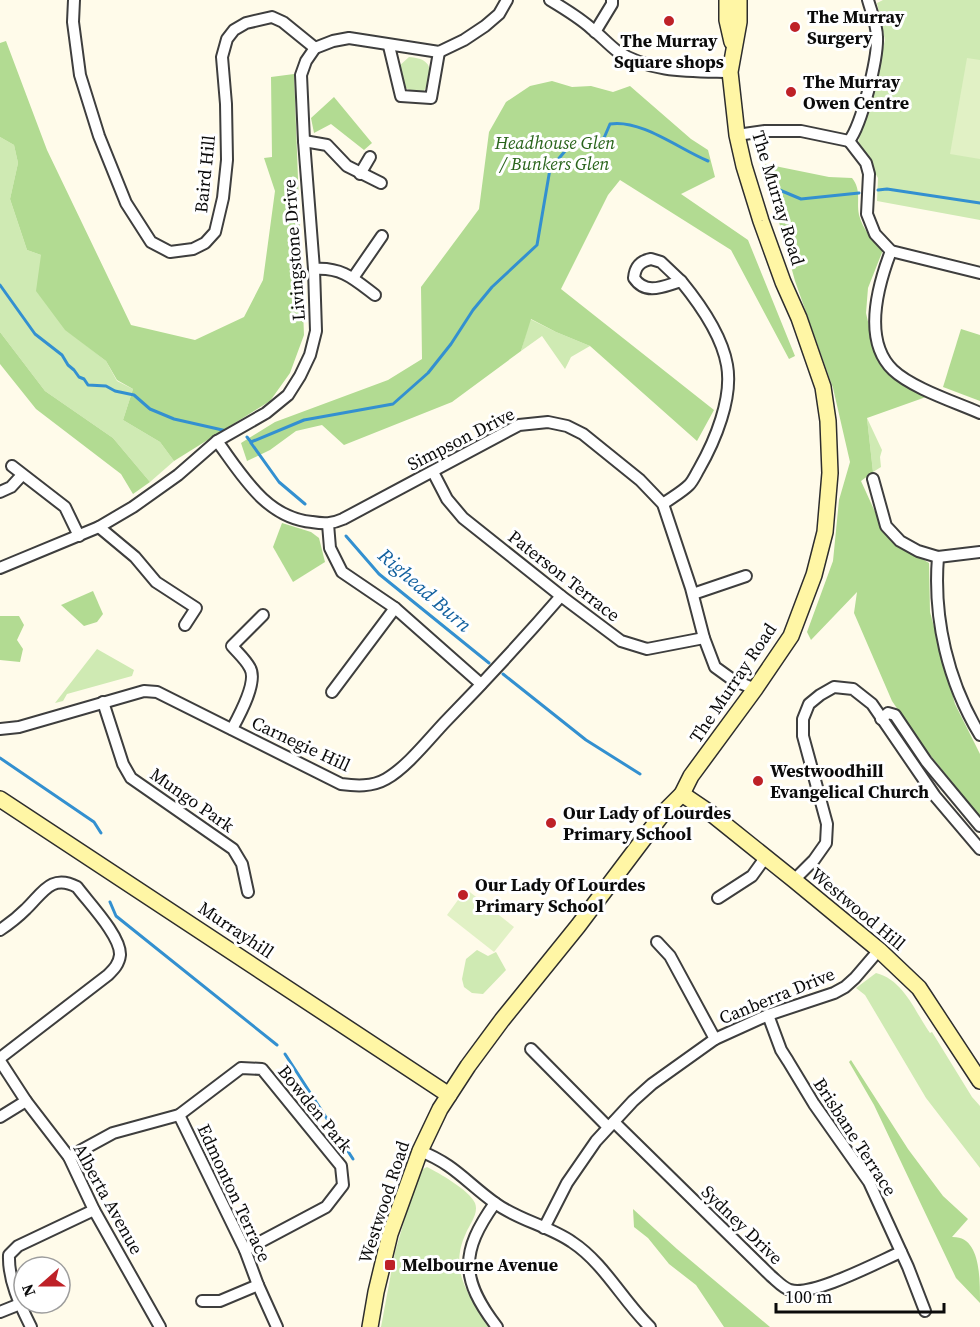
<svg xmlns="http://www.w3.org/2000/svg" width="980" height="1327" viewBox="0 0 980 1327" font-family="'Source Serif 4',serif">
	<rect width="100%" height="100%" fill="#fffbea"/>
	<g fill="#cfeab3">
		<polygon points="883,0 980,0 980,220 877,201 878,178 858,143 885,40 877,3"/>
		<path d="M409,57C422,58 433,62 429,78C427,84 427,87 423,92C403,91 401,86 398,67Z"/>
		<polygon points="0,137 14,145 18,163 10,199 27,250 41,255 65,329 106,361 117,381 133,389 123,420 160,442 174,461 150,482 113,438 45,391 0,332"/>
		<polygon points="530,319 556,332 590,346 571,357 565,369 542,336 521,351"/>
		<polygon points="867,418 882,450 880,457 881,467 873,472"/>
		<polygon points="97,649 134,670 132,676 67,694 63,701 55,703"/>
		<polygon points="477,950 488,956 496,952 506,970 483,994 472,993 464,987 462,979 466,959"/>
		<path d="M876,973C904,980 915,1012 930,1033L932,1032L972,1097L980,1106V1168L926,1098L865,995L856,988Z"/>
		<path d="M427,1167C439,1173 469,1190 475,1203C479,1213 470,1224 466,1233C448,1271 469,1300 495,1327H381L395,1252L419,1171Z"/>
	</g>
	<g fill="#b2db92">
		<polygon points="6,41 47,150 131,325 195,340 244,317 263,280 275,191 264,158 272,157 271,77 294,74 304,335 290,373 270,401 174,461 160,442 123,420 133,389 117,380 106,361 65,330 36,291 41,255 27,250 10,199 18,163 14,145 0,137 0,43"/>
		<polygon points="552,81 572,87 591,86 613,92 630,86 691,139 708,150 715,177 681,194 748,240 795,356 789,359 731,250 620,180 608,195 561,289 714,410 697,441 590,346 556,332 531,319 521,351 452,402 344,445 322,425 296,431 270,450 247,461 241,443 275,422 388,380 422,359 421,287 479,209 489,132 506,102 530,86"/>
		<polygon points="334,97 372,143 364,150 331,124 314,133 311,118"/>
		<path d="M765,164L829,177L852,178C862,191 856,200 859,215C863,230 872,239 883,250L868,288L866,313L874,348L880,365L926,397L867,418L873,472L861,481L876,514L891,540L929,563L930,612L955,704L980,754V817L919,741L892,701L854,613L857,592L811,640L807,632L833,561L839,500L850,462L833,388L795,281L770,189Z"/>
		<polygon points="961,329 980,335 980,401 943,387"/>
		<polygon points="0,332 45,391 113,438 150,482 133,494 121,474 36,409 0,364"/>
		<polygon points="282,523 311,532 319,538 325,562 293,582 273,547"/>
		<polygon points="93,591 103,614 97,622 84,626 61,605"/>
		<polygon points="0,616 19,616 24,625 17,640 23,649 20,662 0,660"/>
		<path d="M851,1060L908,1149L943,1196L968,1219L952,1237C980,1236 980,1275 980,1303L956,1278L874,1105L849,1062Z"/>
		<polygon points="633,1209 677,1249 770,1327 724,1327 696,1285 669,1264 648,1238 634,1227"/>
	</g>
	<g fill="#e1f1c5">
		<polygon points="967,58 980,60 980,159 950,154"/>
		<polygon points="466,889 514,927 494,952 447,915"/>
	</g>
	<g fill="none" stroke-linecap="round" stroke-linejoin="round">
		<g stroke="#3390d0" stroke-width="3">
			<polyline points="770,186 801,199 859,193"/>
			<polyline points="878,190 887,189 980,203"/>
			<polyline points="0,285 35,334 62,355 68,365 74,370 79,377 84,379 88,385 106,386 115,391 134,395 150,409 174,419 227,431"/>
			<path d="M247,437L251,442L304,420L393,404L428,373L451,344L473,310L492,287L537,245L550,169L571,144L592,143L604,138L610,124C641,119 679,149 708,161"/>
			<polyline points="251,443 279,482 305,504"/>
			<polyline points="346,536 379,574 489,663"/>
			<polyline points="503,674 586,740 640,774"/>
			<polyline points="0,758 94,822 101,833"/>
			<polyline points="110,902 116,916 277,1045"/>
			<polyline points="285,1054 353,1159"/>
		</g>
		<defs>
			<g id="street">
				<polyline points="74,0 73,22 80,75 99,136 126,203 151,242 170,252 193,249 205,243 215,232 223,198 227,160 226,104 222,57 227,39 234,30 246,23 272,17 283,22 315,48"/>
				<path d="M550,0C565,9 580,18 592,29C601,36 608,44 617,51C650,73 692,71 730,72"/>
				<polyline points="595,32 612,4 612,0"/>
				<polyline points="389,46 401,96 431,98 439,52"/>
				<polyline points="737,135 765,131 801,131 849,141"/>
				<polyline points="304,141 327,145 347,166 381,183"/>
				<polyline points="849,141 866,163 869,174 867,214 875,234 891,251 980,273"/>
				<path d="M849,141C862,124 878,58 877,37C877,25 871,11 868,0"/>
				<polyline points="360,174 370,157"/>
				<path d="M891,251C878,285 862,340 893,370C912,388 955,402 980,413"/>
				<path d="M651,259L661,262L681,281C664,286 646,296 634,278C635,267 640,261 651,259Z"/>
				<path d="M314,269C342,267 354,279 375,295"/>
				<polyline points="353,278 382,236"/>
				<path d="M217,441C242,475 266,518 312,522C324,524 332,524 343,519L519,425L548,422L567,426L583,434L640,480L663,504L691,588L704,638L715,667L733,680L755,689"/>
				<polyline points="12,466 65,507 79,536"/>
				<polyline points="433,472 447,499 463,518 561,596 621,641 647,649 704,638"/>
				<polyline points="873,479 886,526 900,541 918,551 938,557 980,552"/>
				<polyline points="0,492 11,487 22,475"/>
				<path d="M663,504C671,498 682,492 689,485C693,481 696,474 699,469C715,441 733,398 727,365C722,336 699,303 681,281"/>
				<polyline points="328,524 330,548 342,572 395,608 481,684"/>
				<polyline points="99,527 135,557 156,582 196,608 185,625"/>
				<path d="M938,557C933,619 948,682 980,735"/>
				<polyline points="0,568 99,527 133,507 178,475 217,441 266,413 288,395 300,376 310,355 316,331 314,269 304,141 301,75 306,61 315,48 333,41 349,38 439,52 464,40 485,26 499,14 507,0"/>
				<polyline points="693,594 746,576"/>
				<polyline points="332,692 395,608"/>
				<polyline points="103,702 123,764 131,778 233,849 242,864 248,892"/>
				<polyline points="881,719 888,713 895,715 926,761 980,826"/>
				<path d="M0,729L19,727L144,691L157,692L341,784C356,786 372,787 386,779C407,767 428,740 445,722C485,681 523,640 561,596"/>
				<path d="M232,729C239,716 258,682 250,668C246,660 238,653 232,646L263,615"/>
				<polyline points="794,880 814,860 826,843 827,824 803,736 803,719 809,704 820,695 834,687 853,689 872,704 935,796 980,849"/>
				<polyline points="718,898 752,876 765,858"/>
				<path d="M0,930C9,924 18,917 26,909C42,894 51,873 77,887C88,902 121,936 120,955C119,964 114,969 108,975L0,1058"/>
				<polyline points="657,942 670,956 715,1039"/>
				<polyline points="768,1015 781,1050 788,1061 814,1104 869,1182 908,1267 925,1311"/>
				<polyline points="531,1049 608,1127"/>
				<polyline points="0,1061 26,1101 69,1157 94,1210 160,1327"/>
				<polyline points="179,1115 245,1250 258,1285 277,1327"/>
				<polyline points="0,1117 26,1101"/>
				<path d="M614,1122L771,1276C777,1281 783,1288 790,1290C812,1297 878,1262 901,1252"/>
				<path d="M420,1151C454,1164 467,1183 495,1203C518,1220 549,1226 572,1242C604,1263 623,1301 650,1327"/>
				<polyline points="69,1157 113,1133 179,1115 241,1068 262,1069 341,1166 343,1185 326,1207 245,1250"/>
				<path d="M495,1203C460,1252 460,1279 497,1327"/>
				<polyline points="544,1228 567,1183 596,1141 633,1101 652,1084 715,1039 768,1015 834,993 845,987 855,978 879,950"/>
				<polyline points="202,1301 220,1301 258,1285"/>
				<polyline points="0,1312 20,1304"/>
				<path d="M31,1327C20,1305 8,1280 9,1255L18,1246L94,1210"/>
			</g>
			<g id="secondary">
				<polyline points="727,0 727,20 732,42"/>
				<polyline points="682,794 713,815 794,880 879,950 919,988 980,1081"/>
				<polyline points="0,799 449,1095"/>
				<polyline points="370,1327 376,1292 390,1234 420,1151 440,1109 468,1066 502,1020 578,926 664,812 682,794 691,776 755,689 791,636 814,575 825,532 830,473 828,421 823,387 799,318 783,282 761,221 744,166 737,135 730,72 739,22 739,0"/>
			</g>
		</defs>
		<use href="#street" stroke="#3e3e3e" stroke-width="14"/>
		<use href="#secondary" stroke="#2d2d2d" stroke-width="18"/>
		<use href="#street" stroke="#fff" stroke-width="10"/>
		<use href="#secondary" stroke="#fff6a5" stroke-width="15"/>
	</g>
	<g fill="#be2127" stroke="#fff" stroke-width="2">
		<circle cx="669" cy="21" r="6"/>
		<circle cx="795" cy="27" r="6"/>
		<circle cx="791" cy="92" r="6"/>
		<circle cx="758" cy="781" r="6"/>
		<circle cx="551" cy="823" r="6"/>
		<circle cx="463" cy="895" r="6"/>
		<rect x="384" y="1259" width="12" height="12" rx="3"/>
	</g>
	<g text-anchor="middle" stroke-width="6" stroke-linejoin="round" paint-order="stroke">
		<g font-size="18" font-weight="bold" fill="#0b0b0b" stroke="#fff" text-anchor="start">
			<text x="807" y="23">The Murray<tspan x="807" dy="21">Surgery</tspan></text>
			<text x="669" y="47" text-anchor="middle">The Murray<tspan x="669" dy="21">Square shops</tspan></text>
			<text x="803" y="88">The Murray<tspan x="803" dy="21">Owen Centre</tspan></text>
			<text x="770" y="777">Westwoodhill<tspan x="770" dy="21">Evangelical Church</tspan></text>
			<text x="563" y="819">Our Lady of Lourdes<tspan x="563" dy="21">Primary School</tspan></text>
			<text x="475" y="891">Our Lady Of Lourdes<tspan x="475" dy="21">Primary School</tspan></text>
			<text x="402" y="1271">Melbourne Avenue</text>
		</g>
		<g font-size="18" font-style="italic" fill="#29641b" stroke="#fff">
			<text x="555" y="149">Headhouse Glen<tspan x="555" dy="21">/ Bunkers Glen</tspan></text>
		</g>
		<g font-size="18" fill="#0b0b0b" stroke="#fff">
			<text transform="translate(205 174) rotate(-84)" y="6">Baird Hill</text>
			<text transform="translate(778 198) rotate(73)" y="6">The Murray Road</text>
			<text transform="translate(294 250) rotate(-94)" y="6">Livingstone Drive</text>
			<text transform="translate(461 439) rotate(-27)" y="6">Simpson Drive</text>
			<text transform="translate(564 576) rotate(38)" y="6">Paterson Terrace</text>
			<text transform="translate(733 683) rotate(-56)" y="6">The Murray Road</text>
			<text transform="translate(301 744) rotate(25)" y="6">Carnegie Hill</text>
			<text transform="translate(192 800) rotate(35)" y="6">Mungo Park</text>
			<text transform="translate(858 909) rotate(40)" y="6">Westwood Hill</text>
			<text transform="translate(236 930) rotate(34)" y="6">Murrayhill</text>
			<text transform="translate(777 996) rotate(-22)" y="6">Canberra Drive</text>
			<text transform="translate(315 1109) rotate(51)" y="6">Bowden Park</text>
			<text transform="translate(855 1137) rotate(57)" y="6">Brisbane Terrace</text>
			<text transform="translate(234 1193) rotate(65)" y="6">Edmonton Terrace</text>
			<text transform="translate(108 1199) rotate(61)" y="6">Alberta Avenue</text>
			<text transform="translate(384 1202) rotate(-72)" y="6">Westwood Road</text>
			<text transform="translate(742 1225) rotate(44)" y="6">Sydney Drive</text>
		</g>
		<g font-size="20" font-style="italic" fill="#13619f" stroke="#fff">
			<text transform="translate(425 590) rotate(41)" y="7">Righead Burn</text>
		</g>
	</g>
	<g transform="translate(42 1285) rotate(249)"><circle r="28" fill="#ffffff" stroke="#9d9d9d" stroke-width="1.5"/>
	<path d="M0-4.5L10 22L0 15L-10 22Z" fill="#be2127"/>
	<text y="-9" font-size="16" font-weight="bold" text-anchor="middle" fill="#0b0b0b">N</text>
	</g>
	<path d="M776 1303v9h168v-9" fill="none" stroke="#0b0b0b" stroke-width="3"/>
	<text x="785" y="1303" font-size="18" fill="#0b0b0b" stroke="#ffffff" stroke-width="4.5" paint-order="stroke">100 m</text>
</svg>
